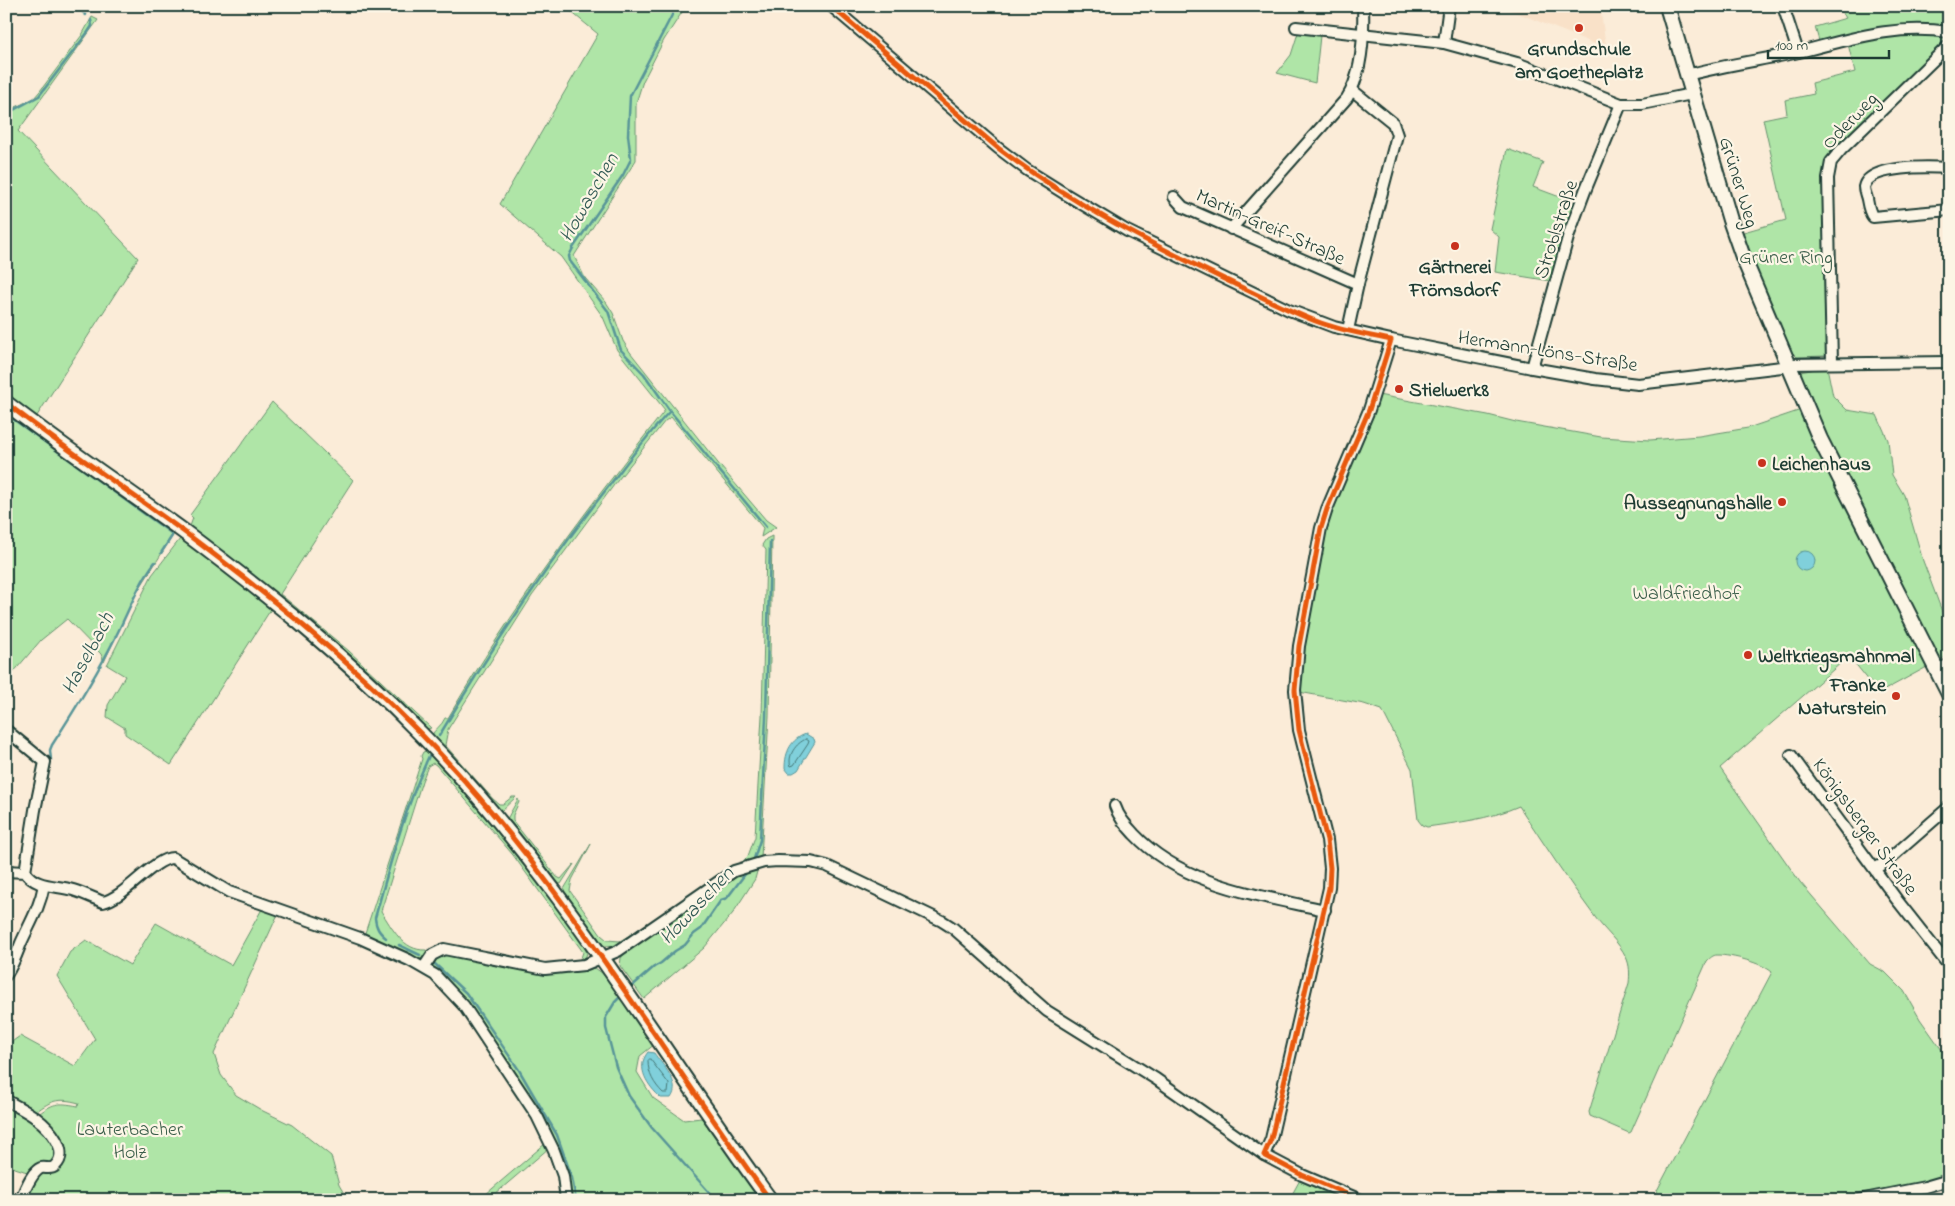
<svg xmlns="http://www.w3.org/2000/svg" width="1955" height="1206" viewBox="0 0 1955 1206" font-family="'Indie Flower',sans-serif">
	<rect width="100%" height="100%" fill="#fbecd8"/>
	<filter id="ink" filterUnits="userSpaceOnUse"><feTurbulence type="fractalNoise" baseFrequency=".02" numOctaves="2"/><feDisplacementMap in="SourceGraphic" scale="10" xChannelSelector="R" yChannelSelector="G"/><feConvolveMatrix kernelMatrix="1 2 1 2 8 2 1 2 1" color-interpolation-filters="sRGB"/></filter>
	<g filter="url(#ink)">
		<polygon fill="#f9e1c8" points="1500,6 1600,6 1606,46 1603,47"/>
		<g fill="#afe5a7" stroke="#67916e">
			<path d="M564,6H664L663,10L675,6H686L664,40L643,81L636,103V160L574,256L585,278L606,302L613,313L623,341L630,352L721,467L766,520L776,527L761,537L763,528L671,417L665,421L614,485L532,596L448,729L445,745L493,799L499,804H503L512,797H516L501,811H496L431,737C434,729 442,726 445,718H448C511,609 587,509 665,410L617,350L603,317L561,257L500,204L598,34Z"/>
			<path d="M1838,6H1949V28C1902,20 1864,30 1819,41L1815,27L1846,18Z"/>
			<polygon points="92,17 98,20 18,131 138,258 35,419 6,397 6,112 34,98 40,91 82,35"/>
			<polygon points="1298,33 1320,36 1315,83 1277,73 1291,55"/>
			<polygon points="1926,34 1949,37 1949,40 1832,154 1827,354 1825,356 1797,357 1790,350 1740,233 1786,220 1763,119 1787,114 1785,100 1814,94 1812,83 1855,72 1848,44 1882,36"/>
			<polygon points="1507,149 1543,162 1533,187 1576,203 1551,281 1495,272 1499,237 1490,229"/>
			<path d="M1827,367L1833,396L1847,410L1877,415L1888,440L1892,475L1904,495L1923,561L1949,630V655L1879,693L1849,656L1720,768L1800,882L1870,964L1885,972L1904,991L1920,1019L1949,1060V1177L1846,1200H1652L1772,972C1762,963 1732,955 1717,955C1713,955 1710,958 1707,961L1631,1132L1629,1133L1590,1116L1589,1112L1629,983C1630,974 1630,965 1626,957C1619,942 1605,931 1595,917C1568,881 1544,844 1519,806C1487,820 1460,822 1427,827L1422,825L1418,820L1412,769L1382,710L1364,704L1299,692L1303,648L1320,539L1378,395L1488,415L1516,422L1601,437L1650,440L1699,436L1748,428L1801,410L1791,386L1802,378L1800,372Z"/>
			<polygon points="272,402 353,480 280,594 349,651 431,728 424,730 189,529 193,518 190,515"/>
			<polygon points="6,410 173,531 174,534 136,594 104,662 101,654 67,619 41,640 6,681"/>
			<polygon points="772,536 769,716 761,858 739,865 748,856 755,837 762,716 766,550 762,545 766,539"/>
			<polygon points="180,539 184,539 273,606 171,765 125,734 125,728 107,717 108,705 125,676 107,665 152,575"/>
			<path d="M429,750L526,864L583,944L587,953C585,961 581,962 573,964L581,958L583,952L513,855L436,765L433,763L428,766L422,781L381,911C392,928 403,951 426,950L428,954L422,959C405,958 384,940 364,936L422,759L421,756L423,752Z"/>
			<polygon points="518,799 519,802 513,815 513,821 557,877 561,879 574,864 561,884 555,883 507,824 507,819"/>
			<polygon points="591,844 572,880 570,891 601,935 607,940 620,941 677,906 616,947 605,946 599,942 564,892 564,889"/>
			<polygon points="758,868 755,879 733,913 704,948 644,999 620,966 621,958 627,950 739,873"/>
			<path d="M262,909L278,914L214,1054L221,1075L236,1095L263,1111L292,1125L331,1156L339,1185L348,1200H23L35,1176L46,1169L62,1153L36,1116C53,1103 57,1102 78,1106L79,1103C57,1097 50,1101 33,1114L6,1098V1046L20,1036L75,1066L95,1039L57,976L70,952L86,940L130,965L156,923L231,965Z"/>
			<polygon points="445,953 549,971 572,971 595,968 602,973 655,1044 640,1056 637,1072 653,1098 684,1120 701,1118 707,1122 763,1200 569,1200 556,1144 434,972 432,966 433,960"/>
			<polygon points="6,1101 27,1115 57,1144 56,1162 30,1173 6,1165"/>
			<polygon points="546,1143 549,1148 488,1200 479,1200"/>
			<polygon points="1301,1178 1353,1200 1289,1200"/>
		</g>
		<g fill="#80d0db" stroke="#599598">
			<circle cx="1805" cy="561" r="10"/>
			<path d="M806,734L814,739L815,742L798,770L793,773H789L785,768C785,752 791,739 806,734Z"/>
			<path d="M648,1052L654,1053C662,1065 682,1083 671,1098H661C648,1086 635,1068 648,1052Z"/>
		</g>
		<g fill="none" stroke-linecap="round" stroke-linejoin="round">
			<g stroke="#467877" stroke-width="1">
				<path d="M806,739L809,741L808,744L794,765L791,766C787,756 796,743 806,739Z"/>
				<path d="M650,1059L669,1084L668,1093H663C654,1084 648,1074 648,1061Z"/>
			</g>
			<g stroke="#599598" stroke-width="2.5">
				<polyline points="76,6 86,15"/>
				<polyline points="670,6 673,13 671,17 630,96 628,135 631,159 623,175 573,248 569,256 570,261 608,311 621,350 644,374 670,411 766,527"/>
				<polyline points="10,112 39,96 88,32 92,26 91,20"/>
				<polyline points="6,414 171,533 172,536 161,553"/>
				<path d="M439,736C490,651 544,569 605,491C626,464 646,436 670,411"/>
				<path d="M51,760L50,750L52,745C74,711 96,676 114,640C128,613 137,586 155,562"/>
				<polyline points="753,862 760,840 766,717 770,541"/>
				<path d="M386,938C379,932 376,928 375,918C390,864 405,808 429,756"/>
				<polyline points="399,945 420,955"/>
				<polyline points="435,964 466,993 519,1070 557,1135 572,1178 576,1200"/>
				<polyline points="630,988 654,967 661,963 675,951 685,945 694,934 701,929 721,900 727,898 749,869"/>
				<polyline points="622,995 615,1002 606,1017 606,1028 616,1067 629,1096 652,1128 716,1200"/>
			</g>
			<defs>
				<g id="street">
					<polyline points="831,6 998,148 1027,170 1067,195 1127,231 1289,310 1334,327 1391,340 1532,368 1595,379 1638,384 1782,367 1789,364 1949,362"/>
					<polyline points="1783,6 1798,52"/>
					<polyline points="1296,27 1444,43 1517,63 1621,104 1642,104 1692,94"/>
					<polyline points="1444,43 1449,6"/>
					<path d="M1687,75C1724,65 1762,60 1799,52C1852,39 1893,24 1949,32"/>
					<path d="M1949,168C1931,167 1869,164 1864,187C1864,191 1866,195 1867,199C1868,205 1869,212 1873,217L1949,210"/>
					<polyline points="1174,197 1183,207 1358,284"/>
					<path d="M1231,229L1347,98C1362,74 1364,34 1363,6"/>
					<polyline points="1348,330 1358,284 1397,135 1393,123 1352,90"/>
					<polyline points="1832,362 1828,178 1831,162 1841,150 1949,45"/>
					<polyline points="1532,368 1569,234 1585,191 1621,104"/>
					<polyline points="1936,669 1949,665"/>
					<polyline points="6,730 45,762 35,810 25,872"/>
					<polyline points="1791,755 1897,900 1949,966"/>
					<path d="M1115,806C1119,818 1126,825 1134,834C1183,886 1259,895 1325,910"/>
					<polyline points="1876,868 1886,862 1949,807"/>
					<path d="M6,871L25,872C36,888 56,885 73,890C83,893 93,898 103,902C126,897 153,858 173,858L229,892L360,938L409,960L435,975L464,1006L537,1116L554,1151L563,1176L566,1200"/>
					<polyline points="424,967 432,955 444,949 545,969 584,965 618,951 734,871 764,862 778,861 811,862 827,866 942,921 953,928 1047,1011 1156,1079 1264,1155 1302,1175 1361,1200"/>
					<path d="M6,975C14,963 16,956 21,943C30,923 40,907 44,885"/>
					<path d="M6,1100C16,1106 27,1111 36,1118C48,1127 71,1151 55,1166C51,1170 46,1167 41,1168C31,1172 25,1191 20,1200"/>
					<polyline points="1264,1155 1271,1139 1329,888 1330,868 1327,840 1299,730 1295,690 1299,646 1321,528 1327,509 1369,410 1391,340"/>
					<polyline points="1859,1200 1925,1187 1949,1180"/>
				</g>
				<g id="secondary">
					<polyline points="1667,6 1730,220 1743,257 1820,439 1949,694"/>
					<path d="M6,403C64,448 124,488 183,531C267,594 348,659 421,734C558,873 655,1043 770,1200"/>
				</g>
			</defs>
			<use href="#street" stroke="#1f3d34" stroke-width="14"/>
			<use href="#secondary" stroke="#1f3d34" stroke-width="18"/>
			<use href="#street" stroke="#fcf5e5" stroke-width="10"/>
			<use href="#secondary" stroke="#fcf5e5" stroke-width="14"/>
			<defs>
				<g id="cycleway">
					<path d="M831,6L998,148C1068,201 1145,241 1224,279C1256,294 1288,311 1321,323C1343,331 1368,335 1391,340L1369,410L1327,509L1321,528L1299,646L1295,690L1299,730L1327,840L1330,868L1329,888L1271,1139L1264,1155L1302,1175L1361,1200"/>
					<path d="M6,403C64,448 124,488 183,531C267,594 348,659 421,734C558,873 655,1043 770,1200"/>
				</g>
			</defs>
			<use href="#cycleway" stroke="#fcf5e5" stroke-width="8"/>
			<use href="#cycleway" stroke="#e8590c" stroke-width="5"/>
		</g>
	</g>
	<g fill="#c8321e" stroke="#fcf5e5" stroke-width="2">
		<circle cx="1579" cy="28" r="5"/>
		<circle cx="1455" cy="246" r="5"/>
		<circle cx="1399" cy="389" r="5"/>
		<circle cx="1762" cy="463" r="5"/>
		<circle cx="1782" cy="502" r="5"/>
		<circle cx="1748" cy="655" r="5"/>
		<circle cx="1896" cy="696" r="5"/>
	</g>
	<g text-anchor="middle" stroke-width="4.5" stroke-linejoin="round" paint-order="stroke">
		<g font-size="20" font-weight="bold" fill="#1f3d34" stroke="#fcf5e5" text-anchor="start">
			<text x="1579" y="55" text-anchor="middle">Grundschule<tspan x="1579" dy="23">am Goetheplatz</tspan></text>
			<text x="1455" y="273" text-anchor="middle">Gärtnerei<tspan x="1455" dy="23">Frömsdorf</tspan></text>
			<text x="1409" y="396">Stielwerk8</text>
			<text x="1772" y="470">Leichenhaus</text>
			<text x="1772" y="509" text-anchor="end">Aussegnungshalle</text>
			<text x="1758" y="662">Weltkriegsmahnmal</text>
			<text x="1886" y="691" text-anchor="end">Franke<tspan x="1886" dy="23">Naturstein</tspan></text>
		</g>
		<g font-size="20" fill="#1f3d34" stroke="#fcf5e5">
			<text transform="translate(1849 120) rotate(-46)" y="7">Oderweg</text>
			<text transform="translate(1740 182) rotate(73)" y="7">Grüner Weg</text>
			<text transform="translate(1271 226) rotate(24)" y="7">Martin-Greif-Straße</text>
			<text transform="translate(1555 229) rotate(-72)" y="7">Stroblstraße</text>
			<text transform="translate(1548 350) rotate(9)" y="7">Hermann-Löns-Straße</text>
			<text transform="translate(1866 826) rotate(54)" y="7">Königsberger Straße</text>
		</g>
		<g font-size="20" fill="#3c5f4b" stroke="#fcf5e5">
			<text x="1786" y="263">Grüner Ring</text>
			<text x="1687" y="599">Waldfriedhof</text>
			<text x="130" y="1135">Lauterbacher<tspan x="130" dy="23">Holz</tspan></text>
		</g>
		<g font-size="21" font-style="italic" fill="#325a55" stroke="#fcf5e5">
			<text transform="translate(588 197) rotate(-60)" y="7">Howaschen</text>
			<text transform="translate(87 653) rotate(-62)" y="7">Haselbach</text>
			<text transform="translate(696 905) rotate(-47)" y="7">Howaschen</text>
		</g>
	</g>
	<rect width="1955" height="1206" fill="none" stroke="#fcf5e5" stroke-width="25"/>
	<rect x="12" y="12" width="1930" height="1181" fill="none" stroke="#1f3d34" stroke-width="2" filter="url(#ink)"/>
	<path d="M1768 50v8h121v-8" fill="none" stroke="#1f3d34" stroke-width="2.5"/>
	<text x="1775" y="50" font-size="15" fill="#1f3d34" stroke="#fcf5e5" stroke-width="4" paint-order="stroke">100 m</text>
</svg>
